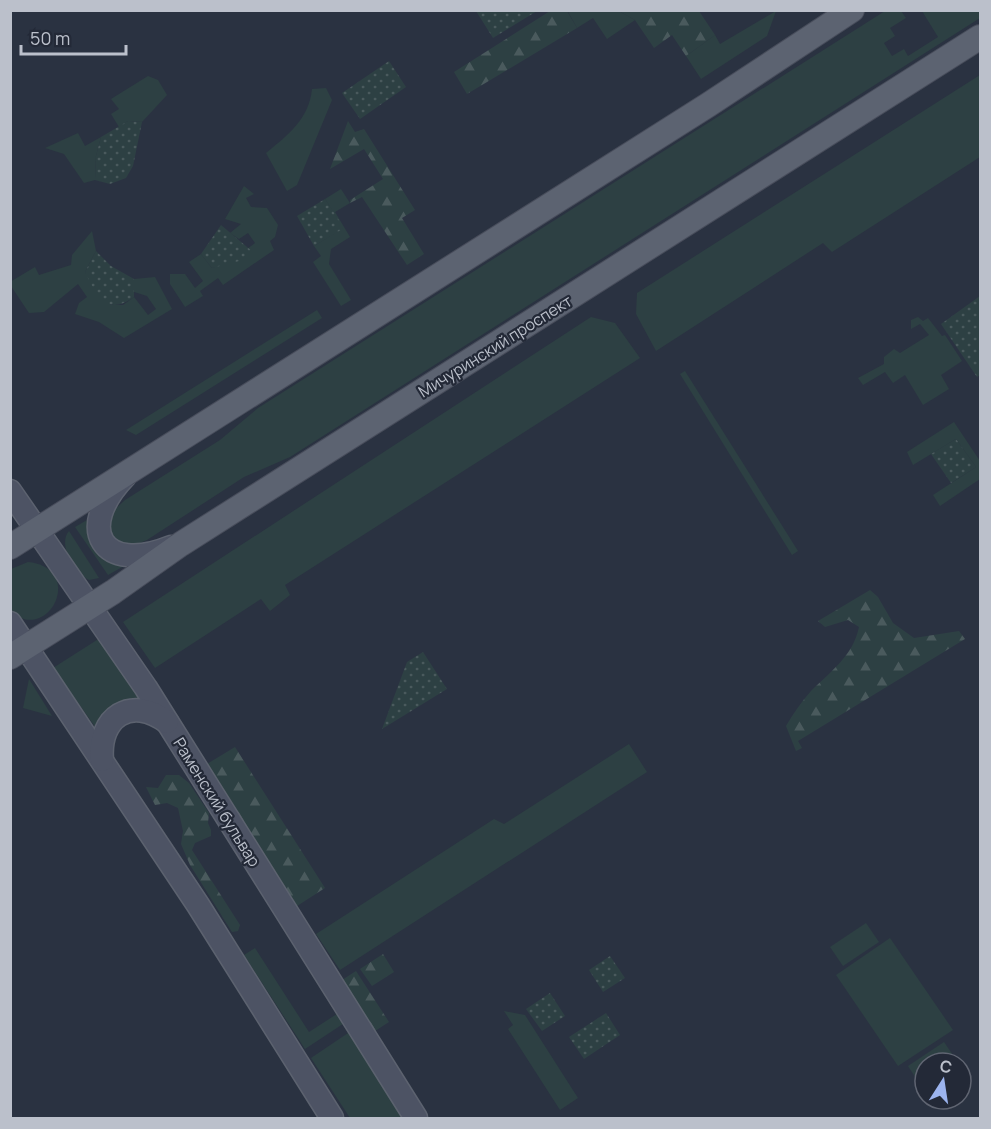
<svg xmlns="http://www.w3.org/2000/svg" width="991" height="1129" viewBox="0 0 991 1129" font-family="Manrope,sans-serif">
	<defs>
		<pattern id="forest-firs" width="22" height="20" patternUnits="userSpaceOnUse" patternTransform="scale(1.5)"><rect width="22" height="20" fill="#2d4043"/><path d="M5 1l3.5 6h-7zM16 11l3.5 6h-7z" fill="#4a5a5d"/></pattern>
		<pattern id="park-dots" width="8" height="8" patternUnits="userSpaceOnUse" patternTransform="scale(1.5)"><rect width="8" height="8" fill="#2d4043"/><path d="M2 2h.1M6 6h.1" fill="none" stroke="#4a5a5d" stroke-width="1.8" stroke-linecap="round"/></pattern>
	</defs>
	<rect width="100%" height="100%" fill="#2a3241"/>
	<g fill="#2d4043">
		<polygon points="567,10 619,11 635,20 607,39 593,18 577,28"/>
		<polygon points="776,11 767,36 701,79 686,56 715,35 720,44"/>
		<polygon points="885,11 901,11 906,18 890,28 895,36 884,43 892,56 904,49 908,56 938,37 922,11 980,11 980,18 290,457 244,477 147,540 135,545 115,544 107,517 125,500 220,440 258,408"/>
		<polygon points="980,75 980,157 832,252 823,243 656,351 636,314 637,293"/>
		<polygon points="148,76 158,80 167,95 142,122 128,121 119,127 111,114 119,109 111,99"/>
		<path d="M326,88L332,100L297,185L287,191L266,153C288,135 309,119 312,89Z"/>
		<polygon points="78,133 85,146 101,137 96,156 95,180 84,183 64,154 45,148"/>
		<polygon points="244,186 254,194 246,198 251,207 267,208 278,225 275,237 270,241 274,250 223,285 218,278 200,291 203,296 185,307 170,284 170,274 185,274 195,288 203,281 189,262 201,254 212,268 252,252 247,249 255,243 248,233 239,239 230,233 241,224 225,219"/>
		<polygon points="341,189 350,203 335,212 350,237 331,249 329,264 351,300 341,306 313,262 321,256 314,246 343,228 325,199"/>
		<polygon points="92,231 96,251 85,272 111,305 123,305 134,297 148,315 156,309 147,296 134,292 134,279 155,277 172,309 124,338 99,322 75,314 79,303 87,297 78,284 44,312 29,313 11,286 10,282 35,267 39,275 71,265 72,255"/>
		<polygon points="317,310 322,318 136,435 126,430"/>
		<polygon points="591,317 615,323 640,358 285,585 290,595 270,611 261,599 155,668 123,622"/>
		<polygon points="918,317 923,321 928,318 942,336 945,335 962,361 941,375 949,389 923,405 905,375 893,383 885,372 863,385 858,378 884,364 884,357 894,349 900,353 929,335 920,324 911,329 911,320"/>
		<polygon points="685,371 798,551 792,555 680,374"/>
		<polygon points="954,422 980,461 980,479 940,506 933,495 976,467 956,439 913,465 907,452"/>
		<polygon points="94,516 95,549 106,560 124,566 108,575 75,527"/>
		<path d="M69,531L99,578L89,580C75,573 57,545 69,531Z"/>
		<path d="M28,562C86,568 49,644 11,612V569Z"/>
		<path d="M100,638L143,705C124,704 100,705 96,728L53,668Z"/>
		<polygon points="29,679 52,716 23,708"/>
		<polygon points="629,744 647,772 340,970 316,934 494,819 504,824"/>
		<polygon points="866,923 879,942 843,966 830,947"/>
		<polygon points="890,938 953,1030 898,1066 836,975"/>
		<polygon points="255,948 309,1032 343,1010 349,1020 305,1049 244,955"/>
		<polygon points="504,1011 525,1015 578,1098 560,1110 508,1029 513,1025"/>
		<polygon points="354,1029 410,1118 350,1118 311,1058"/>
		<polygon points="944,1042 957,1061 925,1063 925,1083 921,1086 908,1066"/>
	</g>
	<g fill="url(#forest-firs)">
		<polygon points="550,11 567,11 577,28 467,94 454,72"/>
		<polygon points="619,11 699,11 715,35 686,56 672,35 654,48 635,20"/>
		<polygon points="348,121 355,132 364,129 415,210 402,218 424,254 407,265 362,197 350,203 350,200 383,179 364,149 330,169"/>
		<path d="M870,590L878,597L893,623L914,638L959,631L965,639L798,741L802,748L796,751L786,726C793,714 801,702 811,691C831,671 853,656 859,627L848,620L825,627L818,621Z"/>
		<polygon points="235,747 325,888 297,906 207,764"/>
		<polygon points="166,775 179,775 189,783 209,813 208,823 211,830 211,836 195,843 192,850 240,925 238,931 232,932 190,865 181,844 183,831 178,808 167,803 155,805 146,787 158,788"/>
		<polygon points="383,954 394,972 372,986 360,969"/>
		<polygon points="356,971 389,1022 375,1031 342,980"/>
	</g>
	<g fill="url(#park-dots)">
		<polygon points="476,11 537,11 493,38"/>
		<polygon points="389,61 406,87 360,119 342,93"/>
		<polygon points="128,121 142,122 133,166 126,178 110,184 95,180 96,156 101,137"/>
		<polygon points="325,199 344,228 314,246 297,216"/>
		<polygon points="221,225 253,252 247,259 212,268 201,254"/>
		<path d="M96,251L111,266L134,279V297C106,317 97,296 85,272Z"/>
		<polygon points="980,296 980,375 977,377 941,324"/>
		<polygon points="956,439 976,467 951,483 931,454"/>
		<polygon points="423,652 447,689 382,729 407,662"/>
		<polygon points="610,956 625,978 603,992 589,970"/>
		<polygon points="550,993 565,1016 542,1031 526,1009"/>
		<polygon points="606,1013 620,1035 584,1059 569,1037"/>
	</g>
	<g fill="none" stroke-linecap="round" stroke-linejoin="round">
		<defs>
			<g id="secondary">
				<path d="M125,476C74,529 102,575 171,547"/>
				<polyline points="10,491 146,688 416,1118"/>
				<polyline points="10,623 198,905 332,1118"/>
				<path d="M102,760C98,717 131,695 167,722"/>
			</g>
			<g id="primary">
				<polyline points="10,547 708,105 852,10"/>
				<polyline points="10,657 113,592 181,544 980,37"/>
			</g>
		</defs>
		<use href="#secondary" stroke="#5c626f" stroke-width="25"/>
		<use href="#primary" stroke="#484d5b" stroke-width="26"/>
		<use href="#secondary" stroke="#4d5364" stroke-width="22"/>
		<use href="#primary" stroke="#5c6371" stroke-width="24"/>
	</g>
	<g text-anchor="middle" stroke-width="4.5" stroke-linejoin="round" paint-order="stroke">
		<g font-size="16" fill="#bbc0cb" stroke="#232937">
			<text transform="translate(495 346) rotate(-32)" y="6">Мичуринский проспект</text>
			<text transform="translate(217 802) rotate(58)" y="6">Раменский бульвар</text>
		</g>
	</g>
	<rect width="991" height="1129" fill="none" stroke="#bbc0cb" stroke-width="24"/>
	<g transform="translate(943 1081) rotate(12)"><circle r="28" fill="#232937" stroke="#606572" stroke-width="1.5"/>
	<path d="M0-4.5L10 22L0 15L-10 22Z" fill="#9cb4ef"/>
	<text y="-9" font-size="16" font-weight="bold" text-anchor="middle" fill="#bbc0cb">С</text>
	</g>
	<path d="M21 45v9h105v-9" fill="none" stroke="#bbc0cb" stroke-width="3"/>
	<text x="30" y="45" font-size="18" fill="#bbc0cb" stroke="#232937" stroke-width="4.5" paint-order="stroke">50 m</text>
</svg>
